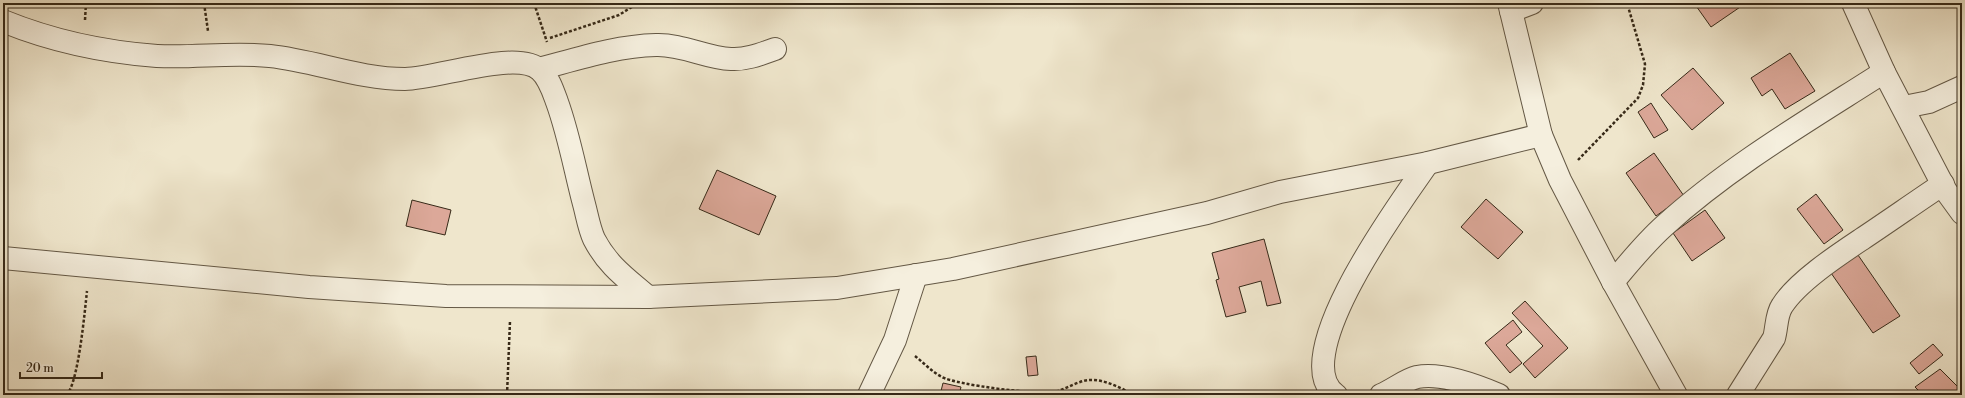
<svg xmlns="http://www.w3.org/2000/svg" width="1965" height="398" viewBox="0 0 1965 398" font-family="'Libre Bodoni',serif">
	<rect width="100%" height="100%" fill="#efe6cc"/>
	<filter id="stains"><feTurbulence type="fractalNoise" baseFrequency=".005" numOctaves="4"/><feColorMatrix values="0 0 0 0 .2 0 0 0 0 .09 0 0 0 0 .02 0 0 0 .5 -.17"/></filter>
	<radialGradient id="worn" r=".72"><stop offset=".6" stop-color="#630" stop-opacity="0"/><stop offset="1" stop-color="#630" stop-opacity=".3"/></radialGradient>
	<g fill="#dca899" stroke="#362918">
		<polygon points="1694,3 1746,3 1711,27"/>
		<polygon points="1790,53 1815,91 1785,109 1772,89 1762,96 1751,78"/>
		<polygon points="1693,68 1724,103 1692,130 1661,95"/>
		<polygon points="1651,103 1668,130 1654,138 1638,112"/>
		<polygon points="1654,153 1684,196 1656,216 1626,173"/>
		<polygon points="717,170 776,196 759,235 699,209"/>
		<polygon points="1816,194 1843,230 1824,244 1797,209"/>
		<polygon points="1486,199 1523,232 1498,259 1461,227"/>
		<polygon points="412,200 451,210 445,235 406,226"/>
		<polygon points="1705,210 1725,238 1692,261 1673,233"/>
		<polygon points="1264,239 1281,303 1267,306 1261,281 1239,287 1246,312 1226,317 1216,280 1219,279 1212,253"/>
		<polygon points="1858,255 1900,316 1873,333 1831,273"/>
		<polygon points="1525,301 1568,348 1535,378 1523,364 1543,346 1512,313"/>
		<polygon points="1513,320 1522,332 1506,345 1522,363 1510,373 1485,343"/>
		<polygon points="1933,344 1943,355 1919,374 1910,363"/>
		<polygon points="1036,356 1038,375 1028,376 1026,357"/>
		<polygon points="1940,369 1962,391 1962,395 1923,395 1915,387"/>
		<polygon points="943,383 961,387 959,395 940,395"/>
	</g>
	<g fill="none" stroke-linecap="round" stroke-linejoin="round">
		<defs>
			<g id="minor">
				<polyline points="1509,3 1541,135 1560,180 1613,282 1676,395"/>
				<polyline points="1853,3 1884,72 1946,191 1962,213"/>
				<polyline points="1511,11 1532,3"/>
				<path d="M3,21C52,41 104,52 157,56C194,58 232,52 270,56C316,61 359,79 405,79C437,79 517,49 540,70C549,78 553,91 557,102C569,135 575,170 584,204C587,215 589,228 594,239C608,266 626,278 648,297"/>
				<path d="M539,69C577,59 616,46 656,45C682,44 706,58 731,59C746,60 761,54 775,49"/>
				<polyline points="1904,107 1929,102 1962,87"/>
				<polyline points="3,258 309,287 446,296 648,297 837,288 953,269 1207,213 1280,192 1428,163 1541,135"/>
				<path d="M1613,282C1629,263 1645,243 1664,226C1730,166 1809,120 1884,72"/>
				<polyline points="869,395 895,340 916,275"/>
				<path d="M1336,395C1284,359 1403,199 1428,163"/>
				<path d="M1381,395C1393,390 1405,380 1417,377C1441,372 1478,386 1499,395"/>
				<path d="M1738,395L1774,338C1777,328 1776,315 1782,306C1797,282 1838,255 1862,239C1889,221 1916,202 1943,184"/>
			</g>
		</defs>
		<use href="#minor" stroke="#645845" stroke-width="24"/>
		<g stroke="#362918" stroke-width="2.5" stroke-dasharray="3 2" stroke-linecap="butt">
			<polyline points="204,3 208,31"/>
			<polyline points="534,3 547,42"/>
			<polyline points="85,20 86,3"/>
			<polyline points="550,38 619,15 638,3"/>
			<polyline points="1578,160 1638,98 1643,85 1645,64 1627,3"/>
			<path d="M915,356C924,363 932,372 942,377C957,385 1037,395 1054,392C1063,390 1071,385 1080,382C1098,375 1118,387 1135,395"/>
			<path d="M66,395C78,387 85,309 87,291"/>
			<polyline points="507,395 510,321"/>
		</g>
		<use href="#minor" stroke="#f5efde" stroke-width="22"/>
	</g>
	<rect width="1965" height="398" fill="none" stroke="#efe6cc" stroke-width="16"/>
	<rect x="4" y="4" width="1957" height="390" fill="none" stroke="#362918" stroke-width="2"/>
	<rect x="8" y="8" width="1949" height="382" fill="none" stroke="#362918"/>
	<path d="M20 372v6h82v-6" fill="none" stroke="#362918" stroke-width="2"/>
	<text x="26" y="372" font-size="12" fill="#362918" stroke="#f5efde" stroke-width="3" paint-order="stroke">20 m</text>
	<rect width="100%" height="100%" filter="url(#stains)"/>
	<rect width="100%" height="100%" fill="url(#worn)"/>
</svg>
